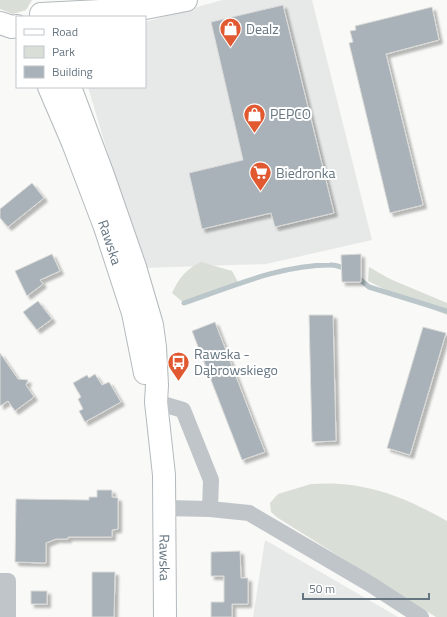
<svg xmlns="http://www.w3.org/2000/svg" width="447" height="617" viewBox="0 0 447 617" font-family="'Titillium Web',sans-serif">
	<defs>
		<filter id="shadow"><feDropShadow dx="3.5" dy="3.5" stdDeviation="1" flood-color="#0004"/></filter>
	</defs>
	<rect width="100%" height="100%" fill="#f9f9f7"/>
	<g fill="#e7e8e8">
		<polygon points="222,0 312,0 372,240 266,264 142,268 88,87 145,87 145,22"/>
		<polygon points="265,540 324,574 398,617 253,617"/>
	</g>
	<g fill="#d9ded6">
		<polygon points="0,0 32,0 26,10 13,14 0,9"/>
		<path d="M201,262L232,271L239,284L184,303L172,293C179,278 186,269 201,262Z"/>
		<polygon points="369,267 390,279 447,303 447,315 398,296 368,281"/>
		<path d="M311,484C363,480 403,496 447,521V617H436L278,518L271,512L270,503L278,494Z"/>
	</g>
	<g fill="none" stroke-linecap="round" stroke-linejoin="round">
		<g stroke="#bac6ca" stroke-width="5">
			<polyline points="356,276 369,287 447,311"/>
			<path d="M184,303C231,287 280,265 330,265C336,264 342,268 348,269"/>
		</g>
	</g>
	<g fill="#a9b2b8" stroke="#dbdbd9" filter="url(#shadow)">
		<polygon points="283,5 334,213 275,227 271,213 202,229 189,173 243,160 211,22"/>
		<polygon points="432,7 439,40 386,54 423,205 390,213 349,43 353,42 350,31 356,30 355,26"/>
		<polygon points="32,183 44,198 8,227 0,218 0,209"/>
		<polygon points="52,254 60,271 40,280 43,284 27,296 15,271"/>
		<polygon points="361,254 361,282 342,282 341,255"/>
		<polygon points="38,301 52,319 37,330 23,312"/>
		<polygon points="309,315 333,315 336,441 312,442"/>
		<polygon points="215,322 265,452 242,460 192,331"/>
		<polygon points="423,327 446,333 410,455 387,448"/>
		<polygon points="0,353 18,379 28,380 26,385 34,397 15,411 8,401 0,406"/>
		<polygon points="95,374 102,385 109,382 121,402 85,422 79,411 83,409 78,399 81,397 73,383 87,375 89,378"/>
		<polygon points="97,490 112,490 112,497 118,498 118,529 112,530 112,537 68,537 68,539 56,539 46,543 46,563 15,562 16,499 89,500 89,497 97,497"/>
		<polygon points="240,551 241,578 248,578 248,604 232,604 232,617 211,617 211,602 224,602 224,576 211,576 211,552"/>
		<polygon points="92,572 115,572 114,617 92,617"/>
		<rect x="31" y="591" width="16" height="13"/>
	</g>
	<g fill="none" stroke-linecap="round" stroke-linejoin="round">
		<defs>
			<g id="secondary">
				<polyline points="41,14 140,9 186,0"/>
				<polyline points="0,23 12,27 17,26"/>
				<path id="s1" d="M49,87L73,143L105,227L133,313L145,373"/>
				<path id="s2" d="M70,87L103,175L135,267L152,325L155,347L157,385L156,402L164,475L165,617"/>
			</g>
		</defs>
		<use href="#secondary" stroke="#b3b9bd" stroke-width="24"/>
		<g stroke="#c0c5c9" stroke-width="16">
			<polyline points="156,402 183,410 211,480 210,509"/>
			<polyline points="165,508 210,509 249,513 370,584 421,617"/>
			<polyline points="0,581 8,581 8,617"/>
		</g>
		<use href="#secondary" stroke="#fff" stroke-width="22"/>
	</g>
	<defs>
		<symbol id="shop-pin" viewBox="-11 -11 22 30"><path d="M0 17L-7.5 6A9.5 9.5 0 1 1 7.5 6Z" fill="#e05931" stroke="#fff"/><path d="M-5-2.5h2.3a2.7 3.5 0 0 1 5.4 0H5L5.5 6h-11ZM-1.5-2.5h3a1.5 2.3 0 0 0-3 0Z" fill="#fff"/></symbol>
		<symbol id="supermarket-pin" viewBox="-11 -11 22 30"><path d="M0 17L-7.5 6A9.5 9.5 0 1 1 7.5 6Z" fill="#e05931" stroke="#fff"/><path d="M-6-5.5h2.5l.6 2H6L4.5 2H-2.5L-4.4-4H-6ZM-1.5 3.2a1.3 1.3 0 1 0 .1 0ZM3 3.2a1.3 1.3 0 1 0 .1 0Z" fill="#fff"/></symbol>
		<symbol id="bus-pin" viewBox="-11 -11 22 30"><path d="M0 17L-7.5 6A9.5 9.5 0 1 1 7.5 6Z" fill="#e05931" stroke="#fff"/><path d="M-5-6H5V4H4V6H2V4H-2V6H-4V4H-5ZM-3.5-4V0h7V-4ZM-3.5 1.2v1.5H-2V1.2ZM2 1.2v1.5H3.5V1.2Z" fill="#fff"/></symbol>
	</defs>
	<g fill-rule="evenodd">
		<use href="#shop-pin" x="218" y="16" width="25" height="34"/>
		<use href="#shop-pin" x="242" y="102" width="25" height="34"/>
		<use href="#supermarket-pin" x="248" y="160" width="25" height="34"/>
		<use href="#bus-pin" x="166" y="350" width="25" height="34"/>
	</g>
	<g text-anchor="middle" stroke-width="4" stroke-linejoin="round" paint-order="stroke">
		<g font-size="14" fill="#657581" stroke="#fff" text-anchor="start">
			<text x="246" y="34">Dealz</text>
			<text x="270" y="119">PEPCO</text>
			<text x="276" y="178">Biedronka</text>
			<text x="194" y="359">Rawska -<tspan x="194" dy="16">Dąbrowskiego</tspan></text>
		</g>
		<g font-size="14" fill="#657581" stroke="#fff">
			<text dy="5" stroke="none"><textPath href="#s1" startOffset="167">Rawska</textPath></text>
			<text dy="5" stroke="none"><textPath href="#s2" startOffset="485">Rawska</textPath></text>
		</g>
	</g>
	<rect x="16" y="16" width="130" height="72" fill="#ffffff" stroke="#c1c8cd"/>
	<rect x="24" y="29" width="20" height="6" fill="#ffffff" stroke="#c1c8cd"/>
	<text x="52" y="36" font-size="12" fill="#657581">Road</text>
	<rect x="24" y="46" width="20" height="12" fill="#d9ded6" stroke="#c1c8cd"/>
	<text x="52" y="56" font-size="12" fill="#657581">Park</text>
	<rect x="24" y="66" width="20" height="12" fill="#a9b2b8" stroke="#c1c8cd"/>
	<text x="52" y="76" font-size="12" fill="#657581">Building</text>
	<path d="M303 593v6h126v-6" fill="none" stroke="#657581" stroke-width="2"/>
	<text x="309" y="593" font-size="12" fill="#657581" stroke="#ffffff" stroke-width="3" paint-order="stroke">50 m</text>
</svg>
